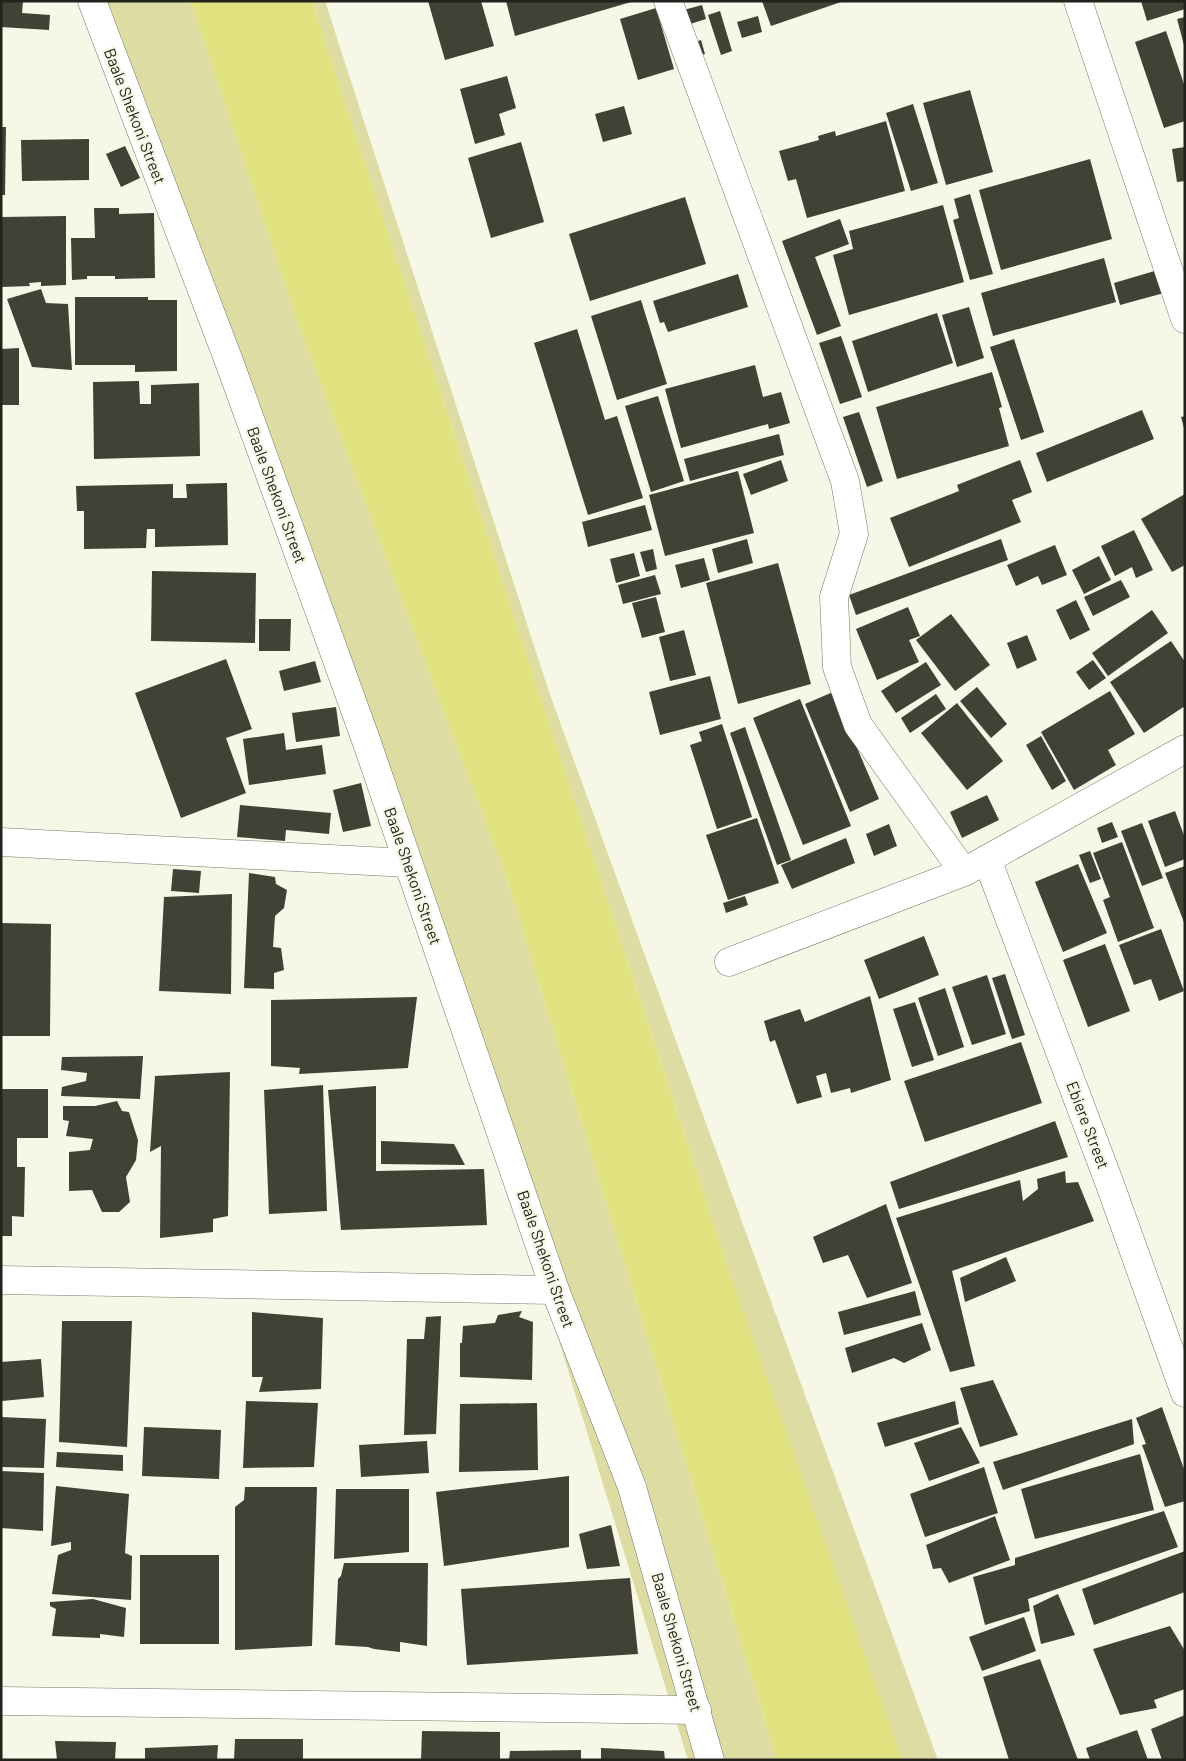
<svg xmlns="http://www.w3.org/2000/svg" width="1186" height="1761" viewBox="0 0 1186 1761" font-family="Barlow,sans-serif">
	<rect width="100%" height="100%" fill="#f6f7e7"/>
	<g fill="#dddda3">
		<polygon points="101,1 191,1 299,326 507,879 777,1760 688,1760 416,877"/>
		<polygon points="312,1 325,1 549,692 938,1760 897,1760 731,1276"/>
	</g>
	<polygon fill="#e2e17f" points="191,1 312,1 731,1276 902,1760 777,1760 507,879 299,326"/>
	<g fill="#414135">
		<polygon points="1,1 23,1 22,13 50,15 49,30 1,27"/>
		<polygon points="428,1 481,1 494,46 445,60"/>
		<polygon points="506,1 631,1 631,2 515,36"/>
		<polygon points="762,1 841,1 841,2 771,26"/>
		<polygon points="1141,1 1185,1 1185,9 1147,21"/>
		<polygon points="702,5 706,19 684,26 680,11"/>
		<polygon points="656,8 674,69 638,80 620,19"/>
		<polygon points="720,11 732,51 721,55 708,15"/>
		<polygon points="758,16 762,32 742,38 737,22"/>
		<polygon points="1185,17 1185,45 1184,45 1177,19"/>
		<polygon points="1166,31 1185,87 1185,121 1164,128 1135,42"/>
		<polygon points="701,40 705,54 694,57 690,44"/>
		<polygon points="507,76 516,108 499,114 505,135 475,144 460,89"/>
		<polygon points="970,90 993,172 946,185 923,103"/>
		<polygon points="913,104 938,183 911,191 886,113"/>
		<polygon points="624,106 632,134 603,142 595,114"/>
		<polygon points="886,121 905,191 807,218 796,179 788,181 779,151 819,140 818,136 835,131 836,136"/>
		<polygon points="1,127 6,127 5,195 1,195"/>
		<polygon points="89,139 89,180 22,181 21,140"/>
		<polygon points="521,142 544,222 491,238 468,158"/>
		<polygon points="125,146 140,178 121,187 106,154"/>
		<polygon points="1185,147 1185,181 1177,182 1172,149"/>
		<polygon points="1090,159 1112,239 1001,270 979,190"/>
		<polygon points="970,194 993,274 970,280 953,220 959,218 954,199"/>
		<polygon points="685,197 706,264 590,301 569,234"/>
		<polygon points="943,205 964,282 849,315 833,255 853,249 849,231"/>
		<polygon points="94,208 119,208 119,214 154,213 155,278 115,279 115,276 87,276 87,279 72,280 71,238 95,238"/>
		<polygon points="66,216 66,285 41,286 41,282 29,283 30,286 1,287 1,217"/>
		<polygon points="840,219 849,244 815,257 841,326 817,335 782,241"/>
		<polygon points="1104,258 1116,302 993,336 981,293"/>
		<polygon points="1158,270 1164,293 1120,305 1114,283"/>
		<polygon points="738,274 748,307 668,332 664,322 660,323 653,301"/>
		<polygon points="41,289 46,303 68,304 72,370 32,367 7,299"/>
		<polygon points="75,297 148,297 148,300 177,300 177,371 135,372 135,365 75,365"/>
		<polygon points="641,300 667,384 617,400 591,316"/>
		<polygon points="969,307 984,358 957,367 942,315"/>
		<polygon points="937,313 953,363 868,392 852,341"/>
		<polygon points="577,329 605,420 617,416 643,498 588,515 534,343"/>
		<polygon points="841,336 862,397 840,404 819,343"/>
		<polygon points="1014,339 1044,432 1021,440 990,347"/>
		<polygon points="19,348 19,405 1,405 1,349"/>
		<polygon points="755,365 763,397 781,392 790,423 769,429 768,424 681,448 665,389"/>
		<polygon points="992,372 1002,407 999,408 1009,446 897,479 876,407"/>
		<polygon points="139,381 140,404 151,404 151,385 199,383 200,456 94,459 93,382"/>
		<polygon points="658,396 684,481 651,492 625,406"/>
		<polygon points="1142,410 1154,439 1047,482 1036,453"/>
		<polygon points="859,412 883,481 867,487 843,417"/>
		<polygon points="1185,416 1185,428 1184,428 1181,417"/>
		<polygon points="779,434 784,455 690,481 684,459"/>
		<polygon points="781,460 788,481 751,495 743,474"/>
		<polygon points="1020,460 1032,492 1012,500 1021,522 909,567 890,518 959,491 957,485"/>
		<polygon points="738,471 754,533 665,556 649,495"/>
		<polygon points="227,483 228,545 155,547 155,529 147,529 146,548 84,549 84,511 77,511 76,486 173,484 173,498 187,498 186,484"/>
		<polygon points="1185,494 1185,565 1172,572 1141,519"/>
		<polygon points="645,505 652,530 588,547 582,522"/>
		<polygon points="1134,530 1153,570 1136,578 1132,567 1115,576 1101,546"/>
		<polygon points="747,539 753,563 718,573 712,549"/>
		<polygon points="1001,539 1008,560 856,615 849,595"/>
		<polygon points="1055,545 1067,575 1042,585 1038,576 1016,586 1007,565"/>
		<polygon points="653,549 657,569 646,572 640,552"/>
		<polygon points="634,553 640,576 616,583 610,559"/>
		<polygon points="1099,556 1111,580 1084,594 1072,570"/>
		<polygon points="704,558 710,580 681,588 675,565"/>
		<polygon points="778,563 811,684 738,704 706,583"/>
		<polygon points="152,571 256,573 255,643 151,641"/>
		<polygon points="655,575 661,594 623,604 618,585"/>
		<polygon points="1121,580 1130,597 1093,616 1084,597"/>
		<polygon points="656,597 665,632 642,638 632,603"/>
		<polygon points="1076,600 1090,630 1070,640 1056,610"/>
		<polygon points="908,607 920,636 909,640 919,662 877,680 856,629"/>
		<polygon points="1152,610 1168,633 1108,676 1092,653"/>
		<polygon points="951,614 990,665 955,691 916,640"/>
		<polygon points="259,619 291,619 290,651 259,651"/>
		<polygon points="684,630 696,675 670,681 659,637"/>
		<polygon points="1027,635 1037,660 1017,669 1007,643"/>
		<polygon points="1171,641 1185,662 1185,706 1144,733 1110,682"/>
		<polygon points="226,659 252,729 226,738 246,793 181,818 135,693"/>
		<polygon points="1093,660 1106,678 1089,690 1076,672"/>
		<polygon points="315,661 321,682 284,691 279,671"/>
		<polygon points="926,662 941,685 896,713 881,691"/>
		<polygon points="710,676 721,719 660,735 649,692"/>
		<polygon points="977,687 1007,724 991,738 960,701"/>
		<polygon points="1110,691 1135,734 1108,750 1116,765 1074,790 1041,732"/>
		<polygon points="833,692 879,799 850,812 805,704"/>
		<polygon points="936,694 946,709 910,733 901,718"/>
		<polygon points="800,699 851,826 803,845 753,718"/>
		<polygon points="957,703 1003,761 967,790 921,733"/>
		<polygon points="336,707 340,736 296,742 292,713"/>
		<polygon points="722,724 752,817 717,829 690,745 702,741 699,732"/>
		<polygon points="745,727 791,860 777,865 730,733"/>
		<polygon points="284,733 286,750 322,745 326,774 249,785 243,739"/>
		<polygon points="1041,736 1066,781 1052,790 1026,745"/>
		<polygon points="361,783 371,826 343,832 333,790"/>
		<polygon points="987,795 999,820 962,838 950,812"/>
		<polygon points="240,805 331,813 329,834 286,830 285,841 237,837"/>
		<polygon points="1175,811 1185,838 1185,859 1165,867 1148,821"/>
		<polygon points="757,818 779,883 728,900 706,835"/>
		<polygon points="1112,822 1118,837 1102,843 1097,828"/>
		<polygon points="1142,823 1163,878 1142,886 1121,831"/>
		<polygon points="889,824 897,846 874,856 866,834"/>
		<polygon points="846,838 855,863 792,889 781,865"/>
		<polygon points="1122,842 1154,928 1118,942 1103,900 1110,897 1093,853"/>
		<polygon points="1090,851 1101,879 1090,883 1079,855"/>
		<polygon points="1078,864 1107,933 1063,952 1035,882"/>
		<polygon points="1185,866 1185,925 1165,873"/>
		<polygon points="173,869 201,871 199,893 171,891"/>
		<polygon points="249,873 275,877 276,884 287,890 284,908 275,916 273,947 281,948 284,970 274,973 274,989 244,988"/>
		<polygon points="232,894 231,994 159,991 164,897"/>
		<polygon points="745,896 748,905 726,913 723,903"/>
		<polygon points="1,923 51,924 50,1036 1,1036"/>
		<polygon points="1161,929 1184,991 1159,1001 1151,979 1134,985 1119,945"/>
		<polygon points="924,936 939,975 879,999 864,960"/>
		<polygon points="1105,944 1130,1011 1088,1027 1063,960"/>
		<polygon points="1005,974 1025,1035 1012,1039 992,978"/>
		<polygon points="987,975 1006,1034 972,1045 952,987"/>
		<polygon points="945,988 964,1047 938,1056 918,998"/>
		<polygon points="870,996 891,1080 851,1093 850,1088 831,1093 826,1073 816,1076 822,1097 797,1104 775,1040 770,1042 764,1021 800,1009 805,1022"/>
		<polygon points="417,997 408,1068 299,1074 300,1068 271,1066 271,1000"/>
		<polygon points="915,1002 934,1060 912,1067 893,1009"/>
		<polygon points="1021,1042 1042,1103 925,1142 904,1081"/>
		<polygon points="143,1056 140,1099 61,1096 62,1087 86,1081 87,1073 61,1070 62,1057"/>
		<polygon points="230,1072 228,1216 213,1219 213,1232 160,1238 161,1146 150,1152 155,1076"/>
		<polygon points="323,1085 327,1211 269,1214 264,1090"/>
		<polygon points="376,1086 376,1171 484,1169 487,1225 341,1230 328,1090"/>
		<polygon points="1,1089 48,1089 48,1138 17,1138 17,1167 25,1167 24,1217 12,1216 12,1236 1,1236"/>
		<polygon points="117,1101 122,1111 129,1112 138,1140 136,1160 126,1177 130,1202 119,1212 102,1212 92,1190 69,1191 69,1152 90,1150 93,1139 66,1136 69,1121 63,1120 63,1106 95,1106"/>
		<polygon points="1055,1121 1068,1157 899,1209 890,1182"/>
		<polygon points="381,1141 454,1144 465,1165 381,1164"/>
		<polygon points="1065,1171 1066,1183 1078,1182 1094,1221 952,1271 975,1366 950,1372 896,1218 1020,1180 1023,1201 1038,1189 1037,1179"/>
		<polygon points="886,1204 912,1283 867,1298 848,1255 823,1263 813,1237"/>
		<polygon points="1006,1257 1016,1281 965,1302 960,1278"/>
		<polygon points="915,1291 921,1315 844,1335 838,1312"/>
		<polygon points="522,1311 519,1317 533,1322 532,1380 460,1377 460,1343 462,1343 463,1326 495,1323 498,1315"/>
		<polygon points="252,1312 323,1318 321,1389 259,1392 263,1377 252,1377"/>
		<polygon points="441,1316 436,1434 404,1435 407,1339 424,1339 426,1317"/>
		<polygon points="62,1321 132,1321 127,1447 59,1442"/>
		<polygon points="922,1323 931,1350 904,1363 894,1358 852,1373 845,1348"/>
		<polygon points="41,1359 44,1397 2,1401 1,1362"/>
		<polygon points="993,1380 1018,1435 980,1447 960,1388"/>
		<polygon points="246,1401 318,1403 314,1467 243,1468"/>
		<polygon points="955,1401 959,1424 885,1447 877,1423"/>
		<polygon points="537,1403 538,1470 459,1472 460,1404"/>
		<polygon points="1162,1407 1185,1472 1185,1501 1165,1507 1142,1445 1146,1444 1136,1418"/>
		<polygon points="1,1417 46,1419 44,1468 1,1467"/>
		<polygon points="1132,1419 1134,1444 1003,1490 993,1462"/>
		<polygon points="144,1427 221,1430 219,1479 142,1476"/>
		<polygon points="961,1427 980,1463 929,1481 914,1443"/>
		<polygon points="427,1441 429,1473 361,1477 359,1445"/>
		<polygon points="57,1452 123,1455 123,1471 56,1467"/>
		<polygon points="1140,1454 1154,1510 1035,1539 1021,1489"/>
		<polygon points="984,1467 998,1513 925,1537 910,1494"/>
		<polygon points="1,1471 44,1473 43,1531 1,1528"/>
		<polygon points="569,1476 569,1547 444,1566 436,1492"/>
		<polygon points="56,1486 129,1494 125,1553 132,1556 131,1600 52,1594 58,1555 71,1550 71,1542 51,1546"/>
		<polygon points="245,1487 317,1487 312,1646 235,1650 235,1507 244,1500"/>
		<polygon points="336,1489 409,1489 409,1552 334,1559"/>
		<polygon points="1164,1511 1178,1547 1028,1599 1030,1611 985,1625 973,1577 1015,1565 1015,1558"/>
		<polygon points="995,1516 1010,1560 949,1583 941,1568 933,1569 926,1545"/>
		<polygon points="611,1525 620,1566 587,1569 579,1534"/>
		<polygon points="1185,1551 1185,1592 1094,1625 1082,1589"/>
		<rect x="140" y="1555" width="79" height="89"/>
		<polygon points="344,1563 428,1563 427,1646 400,1642 400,1652 374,1649 368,1647 335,1645 338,1579 341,1576"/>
		<polygon points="630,1578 638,1654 467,1665 461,1589"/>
		<polygon points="1058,1594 1075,1635 1041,1644 1033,1606"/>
		<polygon points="93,1599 126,1608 124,1637 100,1634 100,1638 52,1636 56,1609 50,1606 50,1602"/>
		<polygon points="1024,1617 1036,1651 982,1671 969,1637"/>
		<polygon points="1170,1626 1185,1651 1185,1689 1154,1700 1157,1708 1120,1715 1093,1649"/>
		<polygon points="1040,1659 1078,1760 1009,1760 983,1677"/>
		<polygon points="1185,1715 1185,1760 1162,1760 1151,1729"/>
		<polygon points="1137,1730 1148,1760 1090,1760 1086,1748"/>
		<polygon points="422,1731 500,1732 500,1760 421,1760"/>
		<polygon points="235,1739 303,1739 303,1760 234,1760"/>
		<polygon points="55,1741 116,1742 115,1760 57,1760"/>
		<polygon points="218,1745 217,1760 145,1760 145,1748"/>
		<polygon points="601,1748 664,1751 665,1760 601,1760"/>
		<polygon points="581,1750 581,1760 509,1760 510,1751"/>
	</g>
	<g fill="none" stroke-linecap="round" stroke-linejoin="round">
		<defs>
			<g id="minor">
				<polyline points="92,1 230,364 366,740 555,1290 632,1487 710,1760"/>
				<polyline points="668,1 845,481 854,534 834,597 837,667 858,725 964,872"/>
				<polyline points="1078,1 1185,319"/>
				<polyline points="1,842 408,863"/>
				<polyline points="987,859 1108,1179 1185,1393"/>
				<polyline points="729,962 964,872 1185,749"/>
				<polyline points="1,1280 555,1290"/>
				<polyline points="1,1701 697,1710"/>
			</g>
		</defs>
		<use href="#minor" stroke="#78796b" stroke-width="29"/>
		<use href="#minor" stroke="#fff" stroke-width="28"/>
	</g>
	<g text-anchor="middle" stroke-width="5" stroke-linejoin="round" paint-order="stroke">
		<g font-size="16" fill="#22231d" stroke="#f6f7e7">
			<text transform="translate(135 116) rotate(69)" y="6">Baale Shekoni Street</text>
			<text transform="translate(277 495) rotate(70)" y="6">Baale Shekoni Street</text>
			<text transform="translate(413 876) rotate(71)" y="6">Baale Shekoni Street</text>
			<text transform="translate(1088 1125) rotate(69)" y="6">Ebiere Street</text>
			<text transform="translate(546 1259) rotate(71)" y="6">Baale Shekoni Street</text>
			<text transform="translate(677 1642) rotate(74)" y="6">Baale Shekoni Street</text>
		</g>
	</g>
	<rect width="1186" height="1761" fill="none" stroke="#22231d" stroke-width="5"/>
</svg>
